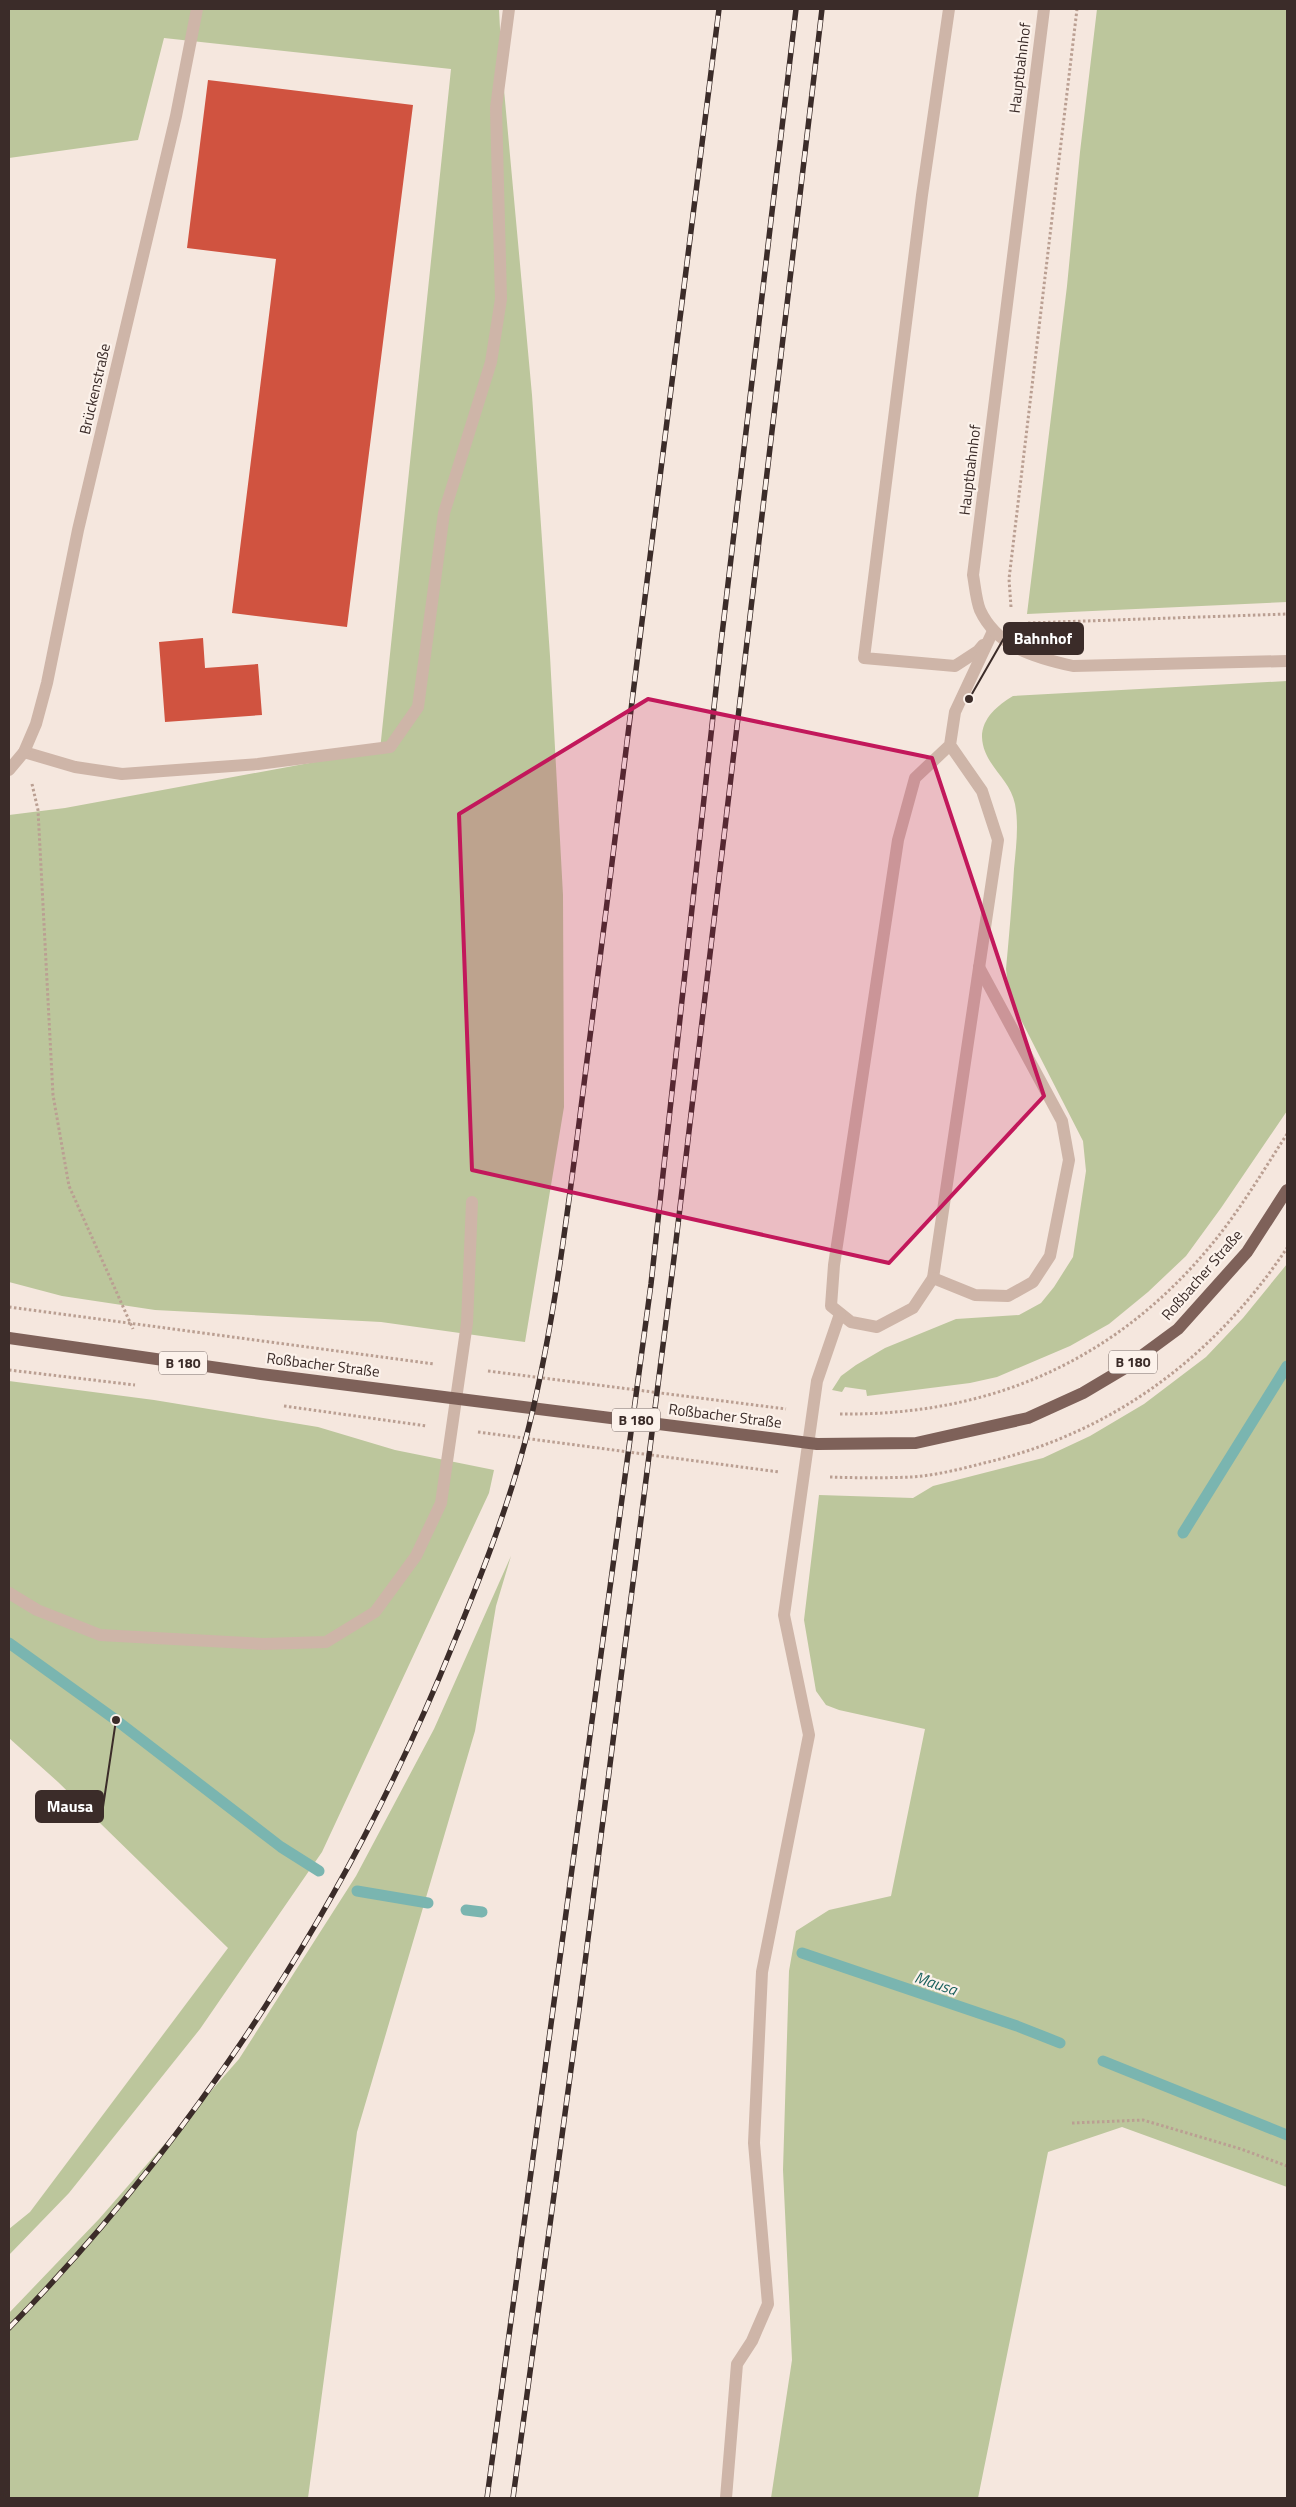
<svg xmlns="http://www.w3.org/2000/svg" width="1296" height="2507" viewBox="0 0 1296 2507" font-family="'Titillium Web',sans-serif">
	<rect width="100%" height="100%" fill="#f5e7de"/>
	<g fill="#bcc69c">
		<polygon points="9,9 499,9 502,68 532,395 550,656 563,895 564,1107 525,1342 381,1322 155,1310 62,1296 9,1282 9,815 65,808 380,750 451,69 164,38 138,140 9,158"/>
		<polygon points="1097,9 1287,9 1287,602 1027,614 1067,286 1080,152"/>
		<path d="M1287,681V1111L1221,1208L1186,1256L1148,1292L1109,1324L1070,1346L997,1377L970,1383L867,1396L866,1390L845,1387L842,1392L832,1390L841,1376L856,1365L885,1348L956,1319L1019,1315L1041,1303L1054,1287L1073,1257L1086,1171L1083,1141L1018,1014L1008,986L1006,969C1009,936 1012,903 1014,869C1016,848 1019,825 1015,804C1010,778 983,765 982,737C982,718 998,705 1013,696Z"/>
		<polygon points="1287,1264 1287,2187 1122,2127 1048,2152 978,2498 771,2498 792,2360 783,2170 789,1971 796,1931 829,1910 891,1896 925,1729 839,1710 826,1705 816,1691 804,1620 819,1495 913,1498 933,1486 1043,1458 1090,1436 1144,1404 1206,1357 1243,1318"/>
		<polygon points="9,1381 154,1400 318,1427 395,1450 494,1470 489,1493 322,1852 200,2029 69,2193 9,2255 9,2229 30,2212 228,1948 58,1782 9,1738"/>
		<polygon points="511,1556 496,1606 475,1731 357,2132 308,2498 9,2498 9,2313 99,2219 239,2059 356,1876 434,1729"/>
	</g>
	<g fill="none" stroke-linecap="round" stroke-linejoin="round">
		<g stroke="#7ab5b0" stroke-width="11">
			<polyline points="1183,1533 1287,1366"/>
			<polyline points="9,1643 116,1720 281,1847 319,1871"/>
			<polyline points="357,1891 428,1903"/>
			<polyline points="466,1910 482,1912"/>
			<polyline points="802,1953 1017,2026 1060,2043"/>
			<polyline points="1103,2061 1287,2135"/>
		</g>
	</g>
	<g fill="#d05340">
		<polygon points="208,80 413,105 347,627 232,613 276,259 187,248"/>
		<polygon points="203,638 205,668 258,664 262,715 165,722 159,642"/>
	</g>
	<g fill="none" stroke-linecap="round" stroke-linejoin="round">
		<g stroke="#ba9f92" stroke-width="3" stroke-dasharray="2.5 2.5" stroke-linecap="butt">
			<polyline points="1011,607 1009,579 1077,9"/>
			<polyline points="1028,623 1287,614"/>
			<polyline points="32,784 38,810 53,1095 69,1186 133,1329"/>
			<polyline points="9,1307 434,1364"/>
			<polyline points="9,1370 135,1385"/>
			<polyline points="488,1371 786,1409"/>
			<polyline points="284,1406 427,1426"/>
			<path d="M840,1414C990,1416 1116,1361 1212,1244C1240,1210 1263,1171 1287,1134"/>
			<polyline points="478,1432 779,1472"/>
			<path d="M830,1477C857,1478 886,1478 913,1477C937,1475 961,1469 984,1463C1113,1433 1214,1357 1287,1248"/>
			<polyline points="1072,2123 1143,2120 1241,2149 1287,2166"/>
		</g>
		<g stroke="#ceb5a8" stroke-width="12">
			<polyline points="949,9 922,195 864,658 955,666 978,651 983,645"/>
			<polyline points="950,745 982,791 998,840 933,1278 913,1308 877,1327 851,1322 831,1306 834,1265 898,840 915,778 950,745 955,712 993,631"/>
			<polyline points="24,752 75,767 122,774 258,764 390,747 418,707 444,513 491,362 501,299 496,108 509,9"/>
			<polyline points="933,1278 975,1295 1008,1296 1033,1282 1050,1256 1069,1160 1062,1121 979,967"/>
			<polyline points="9,1593 37,1610 100,1635 263,1644 326,1642 375,1612 416,1556 441,1503 467,1323 472,1202"/>
			<polyline points="726,2498 737,2364 752,2341 768,2304 754,2143 762,1972 809,1735 784,1615 817,1381 840,1314"/>
		</g>
		<g stroke="#ceb5a8" stroke-width="12">
			<path d="M1044,9L973,575C975,586 976,600 980,610C997,647 1036,658 1073,666L1287,661"/>
			<polyline points="9,770 24,752 36,724 47,683 78,530 176,116 197,9"/>
		</g>
		<polyline stroke="#7e6159" stroke-width="12" points="9,1338 261,1374 817,1444 916,1443 1028,1418 1083,1393 1125,1368 1178,1329 1247,1252 1287,1190"/>
		<defs>
			<g id="rail">
				<path d="M9,2328C201,2132 352,1895 454,1642C481,1576 507,1510 525,1442C550,1346 563,1246 576,1147C587,1061 598,974 609,887C645,594 682,302 719,9"/>
				<polyline points="487,2498 651,1284 721,643 796,9"/>
				<polyline points="513,2498 579,2010 674,1258 822,9"/>
			</g>
		</defs>
		<use href="#rail" stroke="#3b2c29" stroke-width="5.5"/>
		<use href="#rail" stroke="#fcf2eb" stroke-width="4" stroke-dasharray="11" stroke-linecap="butt"/>
	</g>
	<path fill="#c2185b" fill-opacity="0.2" stroke="#c2185b" stroke-width="4" stroke-linejoin="round" d="M648,699L932,758L1044,1096L889,1263L472,1170L459,814Z"/>
	<g text-anchor="middle" stroke-width="4.5" stroke-linejoin="round" paint-order="stroke">
		<g fill="#fcf2eb" stroke="#756763" stroke-width="1">
			<rect x="1109" y="1350.5" width="48" height="23" rx="4"/>
			<rect x="159" y="1351.5" width="48" height="23" rx="4"/>
			<rect x="612" y="1408.5" width="48" height="23" rx="4"/>
		</g>
		<g font-size="14" font-weight="bold" fill="#3b2c29">
			<text x="1133" y="1367">B 180</text>
			<text x="183" y="1368">B 180</text>
			<text x="636" y="1425">B 180</text>
		</g>
		<g font-size="15" fill="#3b2c29" stroke="#fcf2eb">
			<text transform="translate(1020 68) rotate(-83)" y="5">Hauptbahnhof</text>
			<text transform="translate(95 389) rotate(-77)" y="5">Brückenstraße</text>
			<text transform="translate(970 470) rotate(-83)" y="5">Hauptbahnhof</text>
			<text transform="translate(1202 1275) rotate(-49)" y="5">Roßbacher Straße</text>
			<text transform="translate(323 1365) rotate(7)" y="5">Roßbacher Straße</text>
			<text transform="translate(725 1416) rotate(7)" y="5">Roßbacher Straße</text>
		</g>
		<g font-size="16" font-style="italic" fill="#1a605d" stroke="#fcf2eb">
			<text transform="translate(936 1983) rotate(19)" y="6">Mausa</text>
		</g>
	</g>
	<path fill="none" stroke="#3b2c29" stroke-width="2" d="M969 699L1004 638M116 1720L103 1807"/>
	<g fill="#3b2c29" stroke="#fcf2eb" stroke-width="2">
		<circle cx="969" cy="699" r="5"/>
		<circle cx="116" cy="1720" r="5"/>
	</g>
	<g fill="#3b2c29" stroke="#3b2c29" stroke-width="2">
		<rect x="1004" y="623" width="79" height="31" rx="5"/>
		<rect x="36" y="1791" width="67" height="31" rx="5"/>
	</g>
	<g font-size="16" text-anchor="middle" font-weight="bold" fill="#fff">
		<text x="1043" y="644">Bahnhof</text>
		<text x="70" y="1812">Mausa</text>
	</g>
	<rect width="1296" height="2507" fill="none" stroke="#3b2c29" stroke-width="20"/>
</svg>
